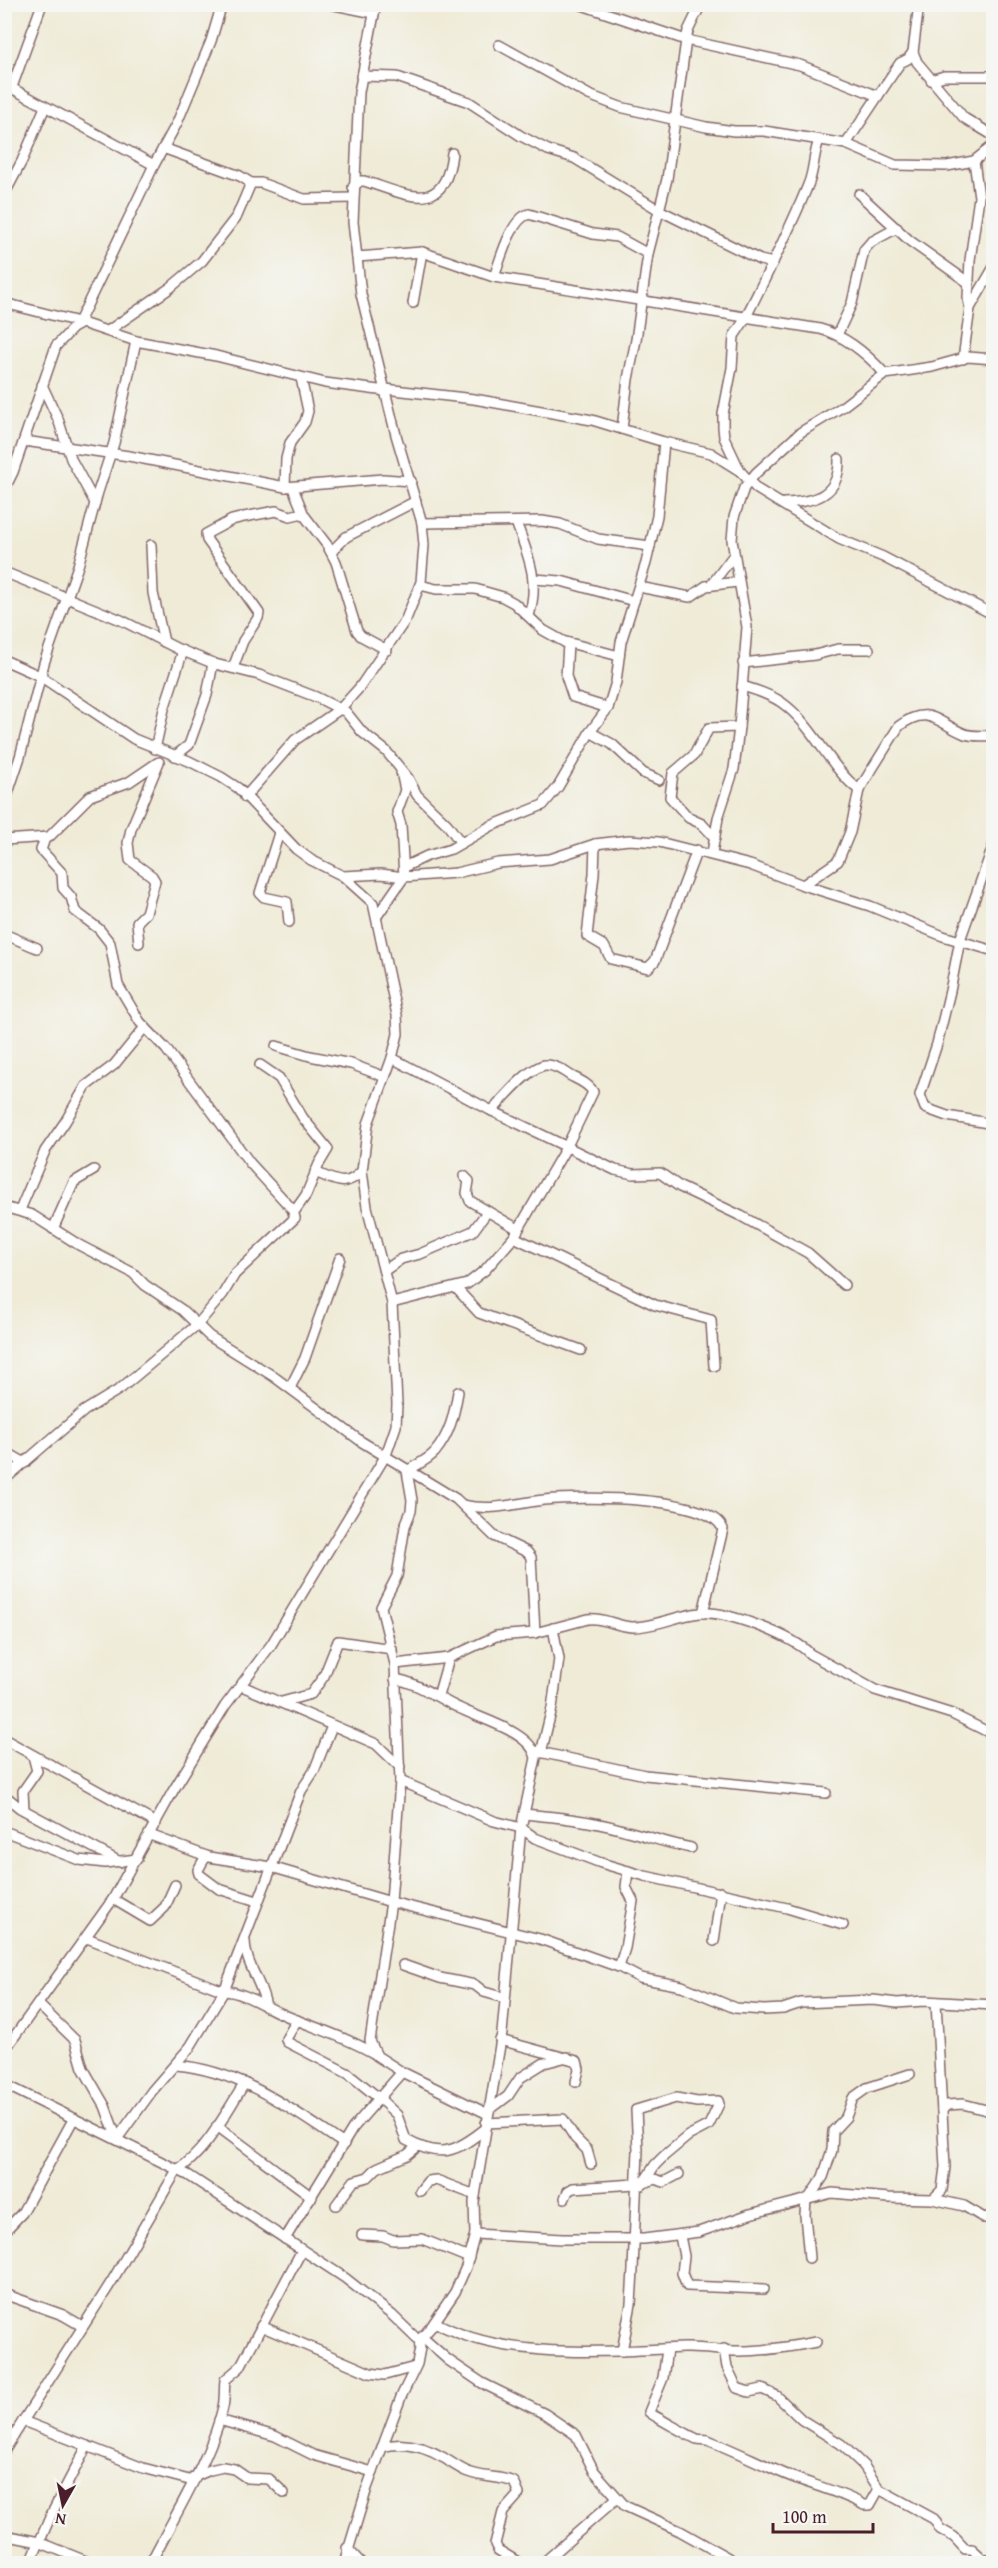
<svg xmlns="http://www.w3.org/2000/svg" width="998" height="2568" viewBox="0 0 998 2568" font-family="'Gentium Book Plus',serif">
	<rect width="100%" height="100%" fill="#f6f6f2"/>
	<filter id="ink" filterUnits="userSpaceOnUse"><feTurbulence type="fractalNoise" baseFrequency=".0167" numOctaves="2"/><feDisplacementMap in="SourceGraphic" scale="12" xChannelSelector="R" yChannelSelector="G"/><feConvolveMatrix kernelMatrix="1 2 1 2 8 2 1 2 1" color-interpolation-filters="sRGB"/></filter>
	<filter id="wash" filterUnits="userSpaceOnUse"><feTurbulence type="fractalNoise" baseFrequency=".008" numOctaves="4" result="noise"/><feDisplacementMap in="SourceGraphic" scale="24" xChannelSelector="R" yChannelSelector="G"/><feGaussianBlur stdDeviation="1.35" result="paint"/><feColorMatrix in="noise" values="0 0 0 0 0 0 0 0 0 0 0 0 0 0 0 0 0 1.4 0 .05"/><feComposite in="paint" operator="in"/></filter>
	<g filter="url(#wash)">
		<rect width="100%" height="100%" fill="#efebd7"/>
	</g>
	<g filter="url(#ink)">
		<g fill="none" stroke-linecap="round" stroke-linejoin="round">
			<defs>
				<g id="minor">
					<polyline points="330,4 374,13"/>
					<polyline points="579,4 686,40 800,65 878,96"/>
					<polyline points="919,4 913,52 917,62 964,118 994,136"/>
					<polyline points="499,45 589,95 620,107 706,127 734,131 764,131 846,144 895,165 947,166 974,161 994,145"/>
					<polyline points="361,76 397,77 469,102 521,136 548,150 574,158 659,210 760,260 773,263"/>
					<polyline points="931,80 944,76 994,76"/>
					<polyline points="4,84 154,165"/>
					<polyline points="12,87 42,4"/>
					<polyline points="846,144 900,63 908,59 913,52"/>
					<polyline points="163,148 240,176 251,183"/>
					<path d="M353,187L360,181H364C406,194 445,218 452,153"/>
					<polyline points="859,194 910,241 969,283"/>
					<polyline points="4,195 22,161 45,107"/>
					<path d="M357,257L422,252L494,277L820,329C846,336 868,355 885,374"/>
					<path d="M494,277C500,261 511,218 529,214L593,234L617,237L648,254"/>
					<polyline points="4,303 79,322 136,341 216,356 325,383 386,391"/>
					<polyline points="413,303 422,252"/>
					<polyline points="970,308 968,298 970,260 979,197 974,161"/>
					<polyline points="79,322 154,165 177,123 211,41 222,4"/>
					<polyline points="108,331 170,288 202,261 237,216 251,183 261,183 304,199 353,198"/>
					<polyline points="837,335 852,303 864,250 871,242 897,228"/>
					<polyline points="963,359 970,308 994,267"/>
					<polyline points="42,385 58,419 71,459 95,503"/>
					<polyline points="385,389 474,399 592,420 664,442 711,453 740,471 757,489 839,539 883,557 994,615"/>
					<polyline points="622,429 628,379 636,340 648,254 667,179 686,40 688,31 701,4"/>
					<polyline points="24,441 129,456 285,487 383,479 411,481"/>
					<path d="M740,471L724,437L723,427V414L732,368L734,336L744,321C766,276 789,232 808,185C814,172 813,156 819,140"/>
					<polyline points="285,487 286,459 290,443 305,422 308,411 301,378"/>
					<polyline points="293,488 304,515 327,545 336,562 357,631 361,636 387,650"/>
					<polyline points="4,490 13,472 56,346 73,328 82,323"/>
					<path d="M784,503C814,502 840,496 839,459"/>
					<path d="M516,522C528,556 540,579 529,616"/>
					<polyline points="422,523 542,521 560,524 598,539 650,546"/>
					<polyline points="151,545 153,593 164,642"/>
					<polyline points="331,552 346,537 416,501"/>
					<polyline points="4,572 121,620 178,649 215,664 259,675 316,697 346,712 362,732 386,751 408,778 417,795 447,824 461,843"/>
					<polyline points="534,579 561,581 634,601"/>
					<polyline points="712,584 733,556"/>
					<polyline points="420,585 436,589 475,589 503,597 514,603 543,630 568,644 566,676 573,697 608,708"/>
					<polyline points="639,587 690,597 706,586 737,582"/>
					<polyline points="566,642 619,656"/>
					<polyline points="4,660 40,676 134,739 189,761 221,777 238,788 296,849 311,860 343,876 373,903 397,1015 398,1034 392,1058 368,1124 362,1171 367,1207 392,1303 397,1404 396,1426 386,1455 271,1645 225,1706 173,1791 113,1899 4,2051"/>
					<polyline points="743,663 815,655 838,649 869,649"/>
					<polyline points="233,668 243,641 258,618 259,613 207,540 206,534 232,520 244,517 276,511 290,516 303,513"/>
					<path d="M742,686C756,690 769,694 781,702C814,725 828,766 859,790"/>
					<polyline points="590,732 612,744 643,773 659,780"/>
					<polyline points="155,749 164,709 183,651"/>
					<polyline points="175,756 189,745 207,695 213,663"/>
					<polyline points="245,797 295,740 340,709 360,687 406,619 421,582 424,545 422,523 396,435 361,294 353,222 359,92 376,4"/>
					<polyline points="4,805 20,757 44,663 78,566 98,492 114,443 136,341"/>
					<polyline points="279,833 260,893 264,897 287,902 289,922"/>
					<polyline points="715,838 702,824 689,818 670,797 673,773 694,755 709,728 739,727"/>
					<polyline points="4,840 49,837 90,796 129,782 157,763"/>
					<polyline points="595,844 594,874 587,936 604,946 611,959 648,968 655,961 697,850"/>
					<polyline points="994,844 960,940 950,991 937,1044 920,1095 925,1108 947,1116 994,1124"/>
					<polyline points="712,853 718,818 734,769 739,727 747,627 732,540 734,517 744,488 756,473 801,432 842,407 885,374 932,367 968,357 994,359"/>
					<polyline points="404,867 427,856 451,849 491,826 543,805 558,787 590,732 608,708 616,682 621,642 646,563 657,516 664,442"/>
					<polyline points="343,876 381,874 404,877 456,873 498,863 550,859 595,844 629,840 659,842 750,865 803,885 870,906 943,936 994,951"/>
					<path d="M803,885L838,861L850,832L859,790L899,726C930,703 938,724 965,734C974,737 984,735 994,736"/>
					<polyline points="377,916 404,877 401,825 397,812 405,790 401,772"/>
					<polyline points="4,934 37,948"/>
					<polyline points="139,943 137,922 146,913 155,881 152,876 130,860 128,843 131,829 159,762"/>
					<polyline points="276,1046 310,1056 351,1064 385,1077"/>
					<polyline points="392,1058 490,1110 615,1170 633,1174 660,1173 680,1187 741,1216 808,1253 844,1285"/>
					<polyline points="260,1065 279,1078 303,1118 328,1149 319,1164 306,1195 294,1212"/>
					<path d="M492,1111C503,1099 529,1067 545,1065C554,1064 564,1071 571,1076C579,1080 589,1084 593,1092L567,1146L514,1237"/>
					<path d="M315,1172C335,1180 345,1189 362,1171"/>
					<polyline points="464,1176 469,1181 467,1193 470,1201 518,1229"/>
					<polyline points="4,1207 32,1215 79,1245 133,1273 145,1285 182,1310 209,1336 273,1376 362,1442 456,1499 494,1536 527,1552 531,1557 535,1633"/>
					<polyline points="20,1210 45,1151 65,1122 86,1086 114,1065 145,1027"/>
					<polyline points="53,1229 74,1182 94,1170"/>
					<polyline points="384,1271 401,1259 420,1254 473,1231 487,1212"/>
					<polyline points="456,1288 479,1313 581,1350"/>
					<polyline points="392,1303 467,1284 485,1270 514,1237 655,1305 711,1320 714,1366"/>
					<polyline points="290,1388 305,1358 340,1258"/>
					<path d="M458,1392C454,1415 450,1434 435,1452C428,1460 416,1465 407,1471L412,1500L411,1511L405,1526L397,1576L381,1607L395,1664L400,1781L391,1902L370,2041L377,2056L402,2072L488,2114"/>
					<polyline points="4,1451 25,1463"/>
					<polyline points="4,1480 84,1411 120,1389 198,1324 223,1294 235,1274 295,1218 292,1209 250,1163 166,1049 140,1022 118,985 110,943 99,929 75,911 71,897 63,888 62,873 41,850 45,838"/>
					<path d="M463,1505C492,1512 516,1503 544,1500C579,1497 708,1494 723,1529L703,1613"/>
					<path d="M395,1664L449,1658L496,1636L535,1633L588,1619C604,1617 617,1627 633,1627C655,1627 678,1615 700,1613C725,1610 794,1636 810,1654L875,1690L952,1714L994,1735"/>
					<path d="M395,1679C419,1683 437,1698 459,1708C480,1719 532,1732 536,1758L521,1828L502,2033L474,2202L475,2234L466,2267L455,2292L431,2327L419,2341"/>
					<polyline points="242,1686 376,1744 400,1767"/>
					<polyline points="438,1696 449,1658"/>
					<polyline points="282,1702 311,1694 324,1676 338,1641 392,1649"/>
					<polyline points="4,1739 156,1823"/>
					<polyline points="535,1751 645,1775 826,1793"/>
					<polyline points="541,1753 552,1708 559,1659 553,1628"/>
					<polyline points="400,1781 494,1821 521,1828 535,1838 601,1863 645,1876 787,1908 843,1925"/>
					<polyline points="4,1795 20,1808 120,1862"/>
					<polyline points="24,1810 23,1791 37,1771 33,1756"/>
					<path d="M524,1814C556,1817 588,1820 620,1829C644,1835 666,1843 691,1848"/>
					<polyline points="4,1831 79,1860 105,1863 137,1859"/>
					<polyline points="150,1835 209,1857 271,1867 391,1902 540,1939 619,1967 640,1978 682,1986 735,2008 764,2010 783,2009 801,2003 873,2000 897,2003 924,2001 994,2005"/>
					<polyline points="206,1856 198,1870 199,1874 219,1889 257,1901"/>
					<polyline points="113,1899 150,1921 165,1907 175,1885"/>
					<path d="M87,1938L224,1991C244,1992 262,2005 280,2013C313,2028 343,2035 375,2054"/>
					<path d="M245,1941C245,1965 263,1983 266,2007"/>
					<polyline points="714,1941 721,1892"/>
					<polyline points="403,1965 440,1978 475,1985 484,1992 505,1998"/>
					<polyline points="619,1967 625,1948 633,1901 626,1887 628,1871"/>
					<polyline points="38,2004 75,2040 83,2068 105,2106 117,2139"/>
					<path d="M297,2020L286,2039L287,2042L349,2074L380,2099L397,2115L406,2140C441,2159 456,2152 485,2129"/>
					<polyline points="500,2040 577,2061 579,2069 576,2082"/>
					<path d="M176,2065C242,2071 291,2109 344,2144"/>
					<polyline points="4,2084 188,2175 345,2278 392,2315 419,2341 420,2348 417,2364 401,2397 367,2488 344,2564"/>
					<polyline points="942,2110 947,2105 963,2104 994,2112"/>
					<polyline points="488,2111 508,2096 520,2078 544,2063 567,2057"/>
					<polyline points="486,2123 563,2119 575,2138 587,2150 591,2164"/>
					<polyline points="217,2126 312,2197"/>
					<polyline points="117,2139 152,2091 190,2047 224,1991 301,1791 314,1771 332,1726"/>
					<polyline points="642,2184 654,2179 664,2182 679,2174"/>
					<polyline points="420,2191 428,2181 436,2180 475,2195"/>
					<polyline points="565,2198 568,2191 573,2188 636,2184"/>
					<polyline points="809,2198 823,2177 832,2150 833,2131 846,2117 853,2098 867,2088 910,2074"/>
					<polyline points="806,2199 805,2215 809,2258"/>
					<polyline points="933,2199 964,2206 984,2218 994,2216"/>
					<polyline points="336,2205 354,2181 368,2177 377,2168 407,2155 418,2146"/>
					<polyline points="4,2232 22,2213 74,2118"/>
					<polyline points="475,2234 562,2239 644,2239 699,2232 750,2214 832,2193 889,2198 933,2199 942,2190 945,2167 936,2002"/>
					<polyline points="362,2235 383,2236 393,2240 422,2239 469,2258"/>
					<polyline points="680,2236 684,2256 682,2273 687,2286 764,2289"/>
					<polyline points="285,2239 353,2128 402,2072"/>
					<polyline points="4,2294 63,2315 82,2326"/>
					<path d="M435,2322C503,2361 607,2351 683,2348C702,2347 720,2351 739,2351C766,2351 790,2347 816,2342"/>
					<polyline points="261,2326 370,2373 385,2375 415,2367"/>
					<polyline points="422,2337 448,2360 482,2383 545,2414 576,2435 594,2471 625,2506 680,2531 739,2564"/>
					<path d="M667,2349L663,2378L649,2412C650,2414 692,2437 697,2439C701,2440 706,2439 710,2441C733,2450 755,2461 778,2471C806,2484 837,2490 864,2505H870L879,2489"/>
					<polyline points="724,2349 727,2367 737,2388 749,2392 762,2389 777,2396 802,2420 841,2444 864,2466 879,2489 934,2519 940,2529 954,2537 965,2549 972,2549 984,2560 994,2559"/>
					<polyline points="622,2351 631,2304 633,2270 638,2150 636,2110 676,2098 697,2102 718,2101 719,2104 709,2125 688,2136 664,2156 655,2165 642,2185"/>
					<polyline points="219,2420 275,2436 313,2455 373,2472"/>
					<polyline points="23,2421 143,2468 193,2481"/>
					<path d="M382,2447C403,2441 425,2447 444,2458C452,2463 460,2469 468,2472C484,2478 499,2476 514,2482L519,2494L503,2512L495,2544L498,2550L521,2564"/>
					<path d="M4,2451L112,2281L177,2170C206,2153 227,2110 245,2083"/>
					<polyline points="194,2477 210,2470 223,2467 234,2469 247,2478 269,2479 284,2493"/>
					<polyline points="4,2535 39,2542 93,2564"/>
					<polyline points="347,2548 362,2564"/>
					<polyline points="30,2564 51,2515 87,2446"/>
					<path d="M150,2564C173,2518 212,2456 223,2407C225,2398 224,2389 225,2380L240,2367L302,2250"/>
					<polyline points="542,2564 617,2498"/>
				</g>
			</defs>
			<use href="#minor" stroke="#846667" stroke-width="12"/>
			<use href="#minor" stroke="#fff" stroke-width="9"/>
		</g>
	</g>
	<rect width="998" height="2568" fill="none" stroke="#f6f6f2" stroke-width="24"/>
	<g transform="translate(63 2505) rotate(189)" stroke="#f6f6f2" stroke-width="4.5" paint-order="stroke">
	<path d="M0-4.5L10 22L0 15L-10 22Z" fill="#4a1f2b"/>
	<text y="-9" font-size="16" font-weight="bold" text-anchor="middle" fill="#4a1f2b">N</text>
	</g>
	<path d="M773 2523v9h100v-9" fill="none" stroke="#4a1f2b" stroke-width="3"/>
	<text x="782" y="2523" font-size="18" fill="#4a1f2b" stroke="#f6f6f2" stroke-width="4.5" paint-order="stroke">100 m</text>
</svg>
